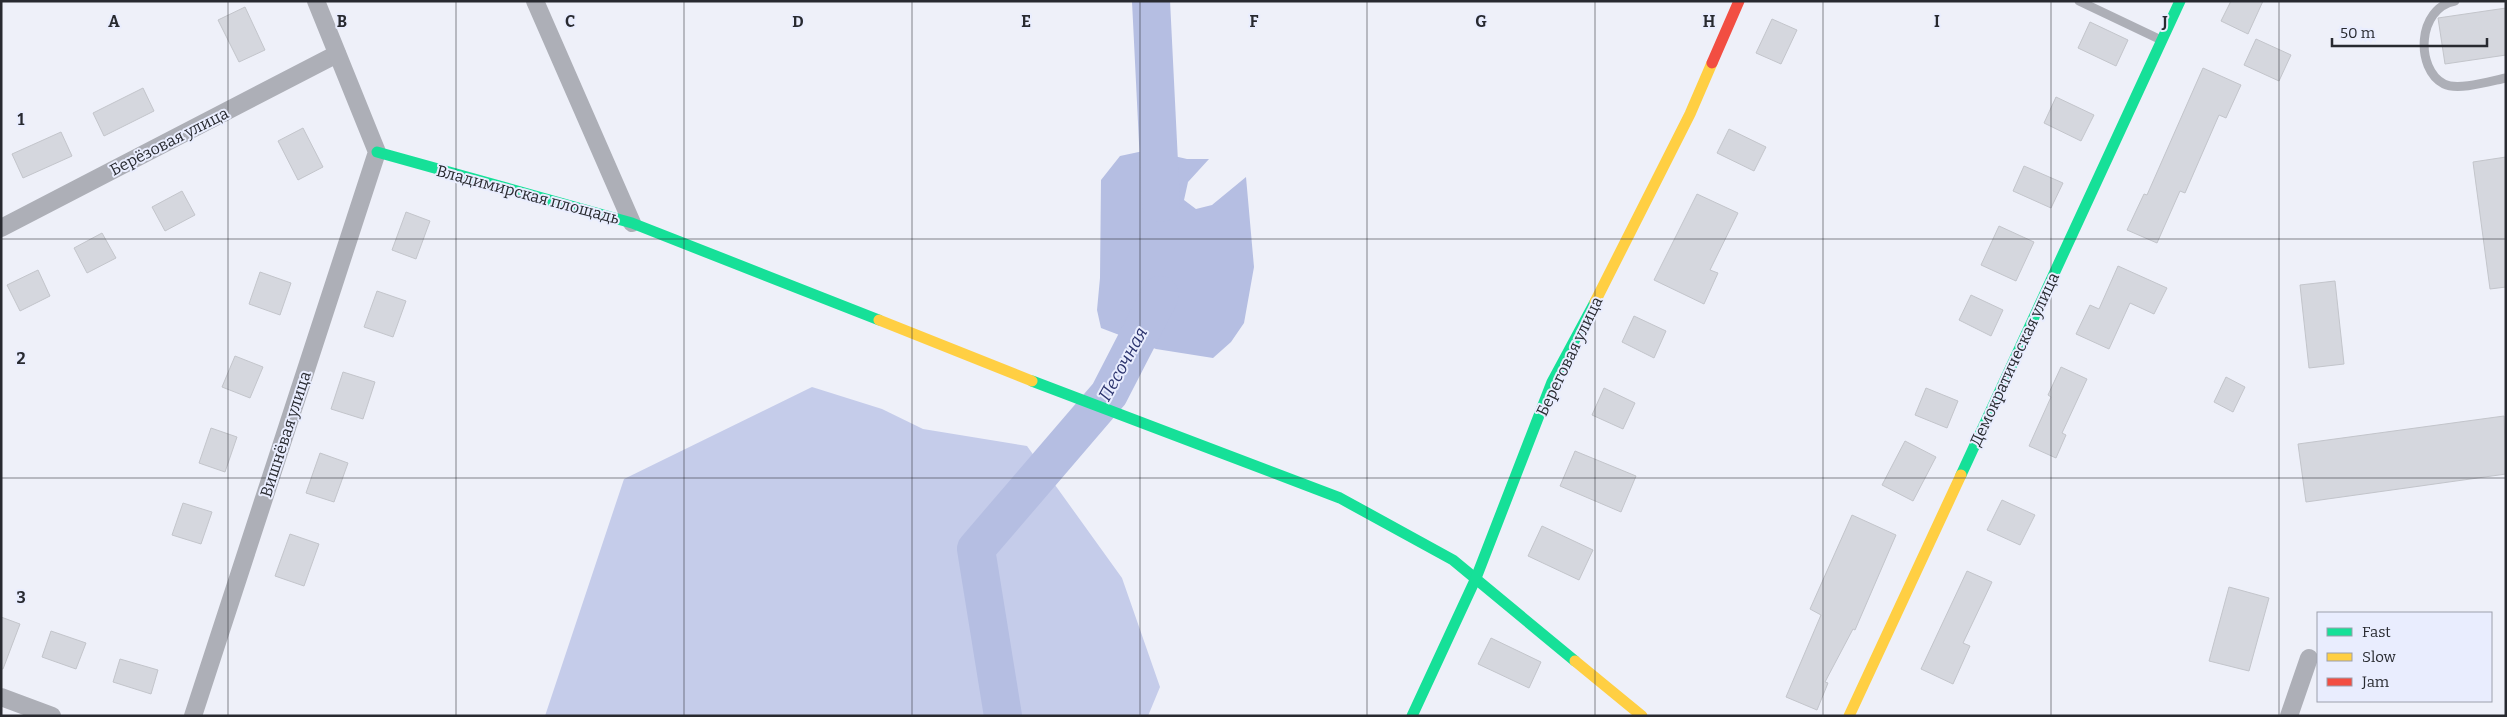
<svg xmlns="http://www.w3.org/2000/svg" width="2507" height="717" viewBox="0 0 2507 717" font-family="Bitter,serif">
	<rect width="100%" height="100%" fill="#eef0f9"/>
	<polygon fill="#c5ccea" points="812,387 882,409 923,429 1027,446 1122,578 1160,687 1148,716 545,716 624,479"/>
	<polygon fill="#b5bee2" points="1148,150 1187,159 1209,159 1188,182 1184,200 1196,209 1212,205 1246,177 1254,267 1244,323 1231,342 1213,358 1156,349 1101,328 1097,310 1100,278 1101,180 1120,156"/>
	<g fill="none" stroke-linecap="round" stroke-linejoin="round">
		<g stroke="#b5bee2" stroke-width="38">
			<polyline points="1151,1 1161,203"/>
			<polyline points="1003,716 976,549 1109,394 1160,295"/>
		</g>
	</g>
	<g fill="#d5d7de" stroke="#c3c5cb">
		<polygon points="2231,1 2263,1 2248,34 2221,21"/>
		<polygon points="245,7 265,50 239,62 218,20"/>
		<polygon points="2506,8 2506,55 2445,64 2438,18"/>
		<polygon points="1772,19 1797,30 1781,64 1756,53"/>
		<polygon points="2090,22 2128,40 2116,66 2078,48"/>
		<polygon points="2256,39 2291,55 2279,81 2244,65"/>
		<polygon points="2203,68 2241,85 2226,118 2219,115 2185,193 2180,191 2157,243 2127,230 2144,194 2147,195"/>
		<polygon points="143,88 154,111 104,136 93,113"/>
		<polygon points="2056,97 2094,115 2081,141 2044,123"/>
		<polygon points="303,128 323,167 298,180 278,141"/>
		<polygon points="1729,129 1766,147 1754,171 1717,153"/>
		<polygon points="61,132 72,156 23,178 12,154"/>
		<polygon points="2506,157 2506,287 2490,289 2473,162"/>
		<polygon points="2024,166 2063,183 2051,208 2013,191"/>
		<polygon points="182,191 195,215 165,231 152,207"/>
		<polygon points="1697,194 1738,213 1710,270 1718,273 1704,304 1654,280"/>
		<polygon points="406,212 430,221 416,259 392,250"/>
		<polygon points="1999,226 2034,242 2016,281 1981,265"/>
		<polygon points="102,233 116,258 87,273 74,248"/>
		<polygon points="2118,266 2167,288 2154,314 2130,303 2109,349 2076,334 2090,305 2099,309"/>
		<polygon points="38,270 50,296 20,311 7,285"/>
		<polygon points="260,272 291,283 280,315 249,304"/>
		<polygon points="2335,281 2344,364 2309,368 2300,285"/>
		<polygon points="377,291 406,301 393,337 364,327"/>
		<polygon points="1971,295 2003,310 1991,336 1959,320"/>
		<polygon points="1634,316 1666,331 1654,358 1622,342"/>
		<polygon points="235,356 263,367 250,398 222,387"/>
		<polygon points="2061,367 2087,379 2062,433 2066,435 2056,458 2029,446 2051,397 2048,395"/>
		<polygon points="343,372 375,382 363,419 331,409"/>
		<polygon points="2226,377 2245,387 2233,412 2214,402"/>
		<polygon points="1604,388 1635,403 1623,429 1592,415"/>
		<polygon points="1926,388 1958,401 1947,428 1915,415"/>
		<polygon points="2504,416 2506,474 2306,502 2298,444"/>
		<polygon points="211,428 237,437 225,472 199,463"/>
		<polygon points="1905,441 1936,457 1913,501 1882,485"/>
		<polygon points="1575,451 1636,476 1621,512 1560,486"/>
		<polygon points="320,453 348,463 334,502 306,493"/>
		<polygon points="2002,500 2035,515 2020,545 1987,530"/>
		<polygon points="183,503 212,512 201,544 172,535"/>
		<polygon points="1852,515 1896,535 1855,630 1853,629 1825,682 1828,683 1817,710 1786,697 1821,615 1810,609"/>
		<polygon points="1542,526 1593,550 1579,580 1528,556"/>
		<polygon points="290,534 319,544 304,586 275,576"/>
		<polygon points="1967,571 1992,582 1963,643 1970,646 1953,684 1921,669"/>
		<polygon points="2229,587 2269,598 2249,671 2209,661"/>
		<polygon points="1,617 20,624 3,669 1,669"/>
		<polygon points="51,631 86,643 76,669 42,657"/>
		<polygon points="1491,638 1541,662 1529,688 1478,664"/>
		<polygon points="120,659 158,670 151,694 113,682"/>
	</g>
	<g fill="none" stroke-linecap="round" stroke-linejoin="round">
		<g stroke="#adafb7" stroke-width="9">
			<polyline points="2079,1 2159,39"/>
			<path d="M2455,1C2417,8 2415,69 2444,84C2458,91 2491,81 2506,78"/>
		</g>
		<g stroke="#adafb7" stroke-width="18">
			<polyline points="535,1 632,223"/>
			<polyline points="1,228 337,54"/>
			<polyline points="1,697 52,716"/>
			<polyline points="193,716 377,152 316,1"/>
			<polyline points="2289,716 2309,658"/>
		</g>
		<g stroke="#16e098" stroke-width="11">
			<polyline points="377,152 632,223 879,320"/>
			<polyline points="1032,381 1340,498 1453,560 1575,661"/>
			<polyline points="1961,475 2180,1"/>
			<polyline points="1412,716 1476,578 1552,382 1595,302"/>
		</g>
		<g stroke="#ffcf43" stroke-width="11">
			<polyline points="1595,302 1690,114 1712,63"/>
			<polyline points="879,320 1032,381"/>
			<polyline points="1575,661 1642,716"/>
			<polyline points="1849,716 1961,475"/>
		</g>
		<polyline stroke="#f24e42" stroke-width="11" points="1712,63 1739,1"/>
	</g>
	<path fill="none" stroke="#282a30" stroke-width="1" stroke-opacity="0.55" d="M228,1V716M456,1V716M684,1V716M912,1V716M1140,1V716M1367,1V716M1595,1V716M1823,1V716M2051,1V716M2279,1V716M1,239H2506M1,478H2506"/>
	<g text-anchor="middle" stroke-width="4" stroke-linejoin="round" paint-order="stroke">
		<g font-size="16" fill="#282a30" stroke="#e9edfe">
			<text transform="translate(169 141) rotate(-27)" y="6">Берёзовая улица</text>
			<text transform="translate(528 194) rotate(15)" y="6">Владимирская площадь</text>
			<text transform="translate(1569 356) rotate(-64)" y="6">Береговая улица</text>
			<text transform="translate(2014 359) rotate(-65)" y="6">Демократическая улица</text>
			<text transform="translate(285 434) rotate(-72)" y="6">Вишнёвая улица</text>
		</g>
		<g font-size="18" font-style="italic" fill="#2c346e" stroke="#e9edfe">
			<text transform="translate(1123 364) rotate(-61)" y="6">Песочная</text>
		</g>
	</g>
	<g font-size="16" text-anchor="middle" font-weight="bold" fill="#282a30" stroke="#e9edfe" stroke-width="4" stroke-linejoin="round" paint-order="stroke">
		<text x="114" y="27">A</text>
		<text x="342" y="27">B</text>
		<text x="570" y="27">C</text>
		<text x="798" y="27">D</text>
		<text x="1026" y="27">E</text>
		<text x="1254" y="27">F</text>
		<text x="1481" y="27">G</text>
		<text x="1709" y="27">H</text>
		<text x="1937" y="27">I</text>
		<text x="2165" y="27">J</text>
		<text x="21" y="125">1</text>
		<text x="21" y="364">2</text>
		<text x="21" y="603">3</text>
	</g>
	<rect width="2507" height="717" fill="none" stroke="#282a30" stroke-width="5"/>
	<rect x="2317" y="612" width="175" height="90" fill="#e9edfe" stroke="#9c9fac"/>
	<rect x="2327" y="628" width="25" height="8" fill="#16e098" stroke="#9c9fac"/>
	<text x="2362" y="637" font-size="15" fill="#282a30">Fast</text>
	<rect x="2327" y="653" width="25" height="8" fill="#ffcf43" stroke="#9c9fac"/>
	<text x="2362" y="662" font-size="15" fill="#282a30">Slow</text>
	<rect x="2327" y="678" width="25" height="8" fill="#f24e42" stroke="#9c9fac"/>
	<text x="2362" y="687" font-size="15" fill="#282a30">Jam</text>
	<path d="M2332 38v8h155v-8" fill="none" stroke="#282a30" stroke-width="2.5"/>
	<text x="2340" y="38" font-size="15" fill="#282a30" stroke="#e9edfe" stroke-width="4" paint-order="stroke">50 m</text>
</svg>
